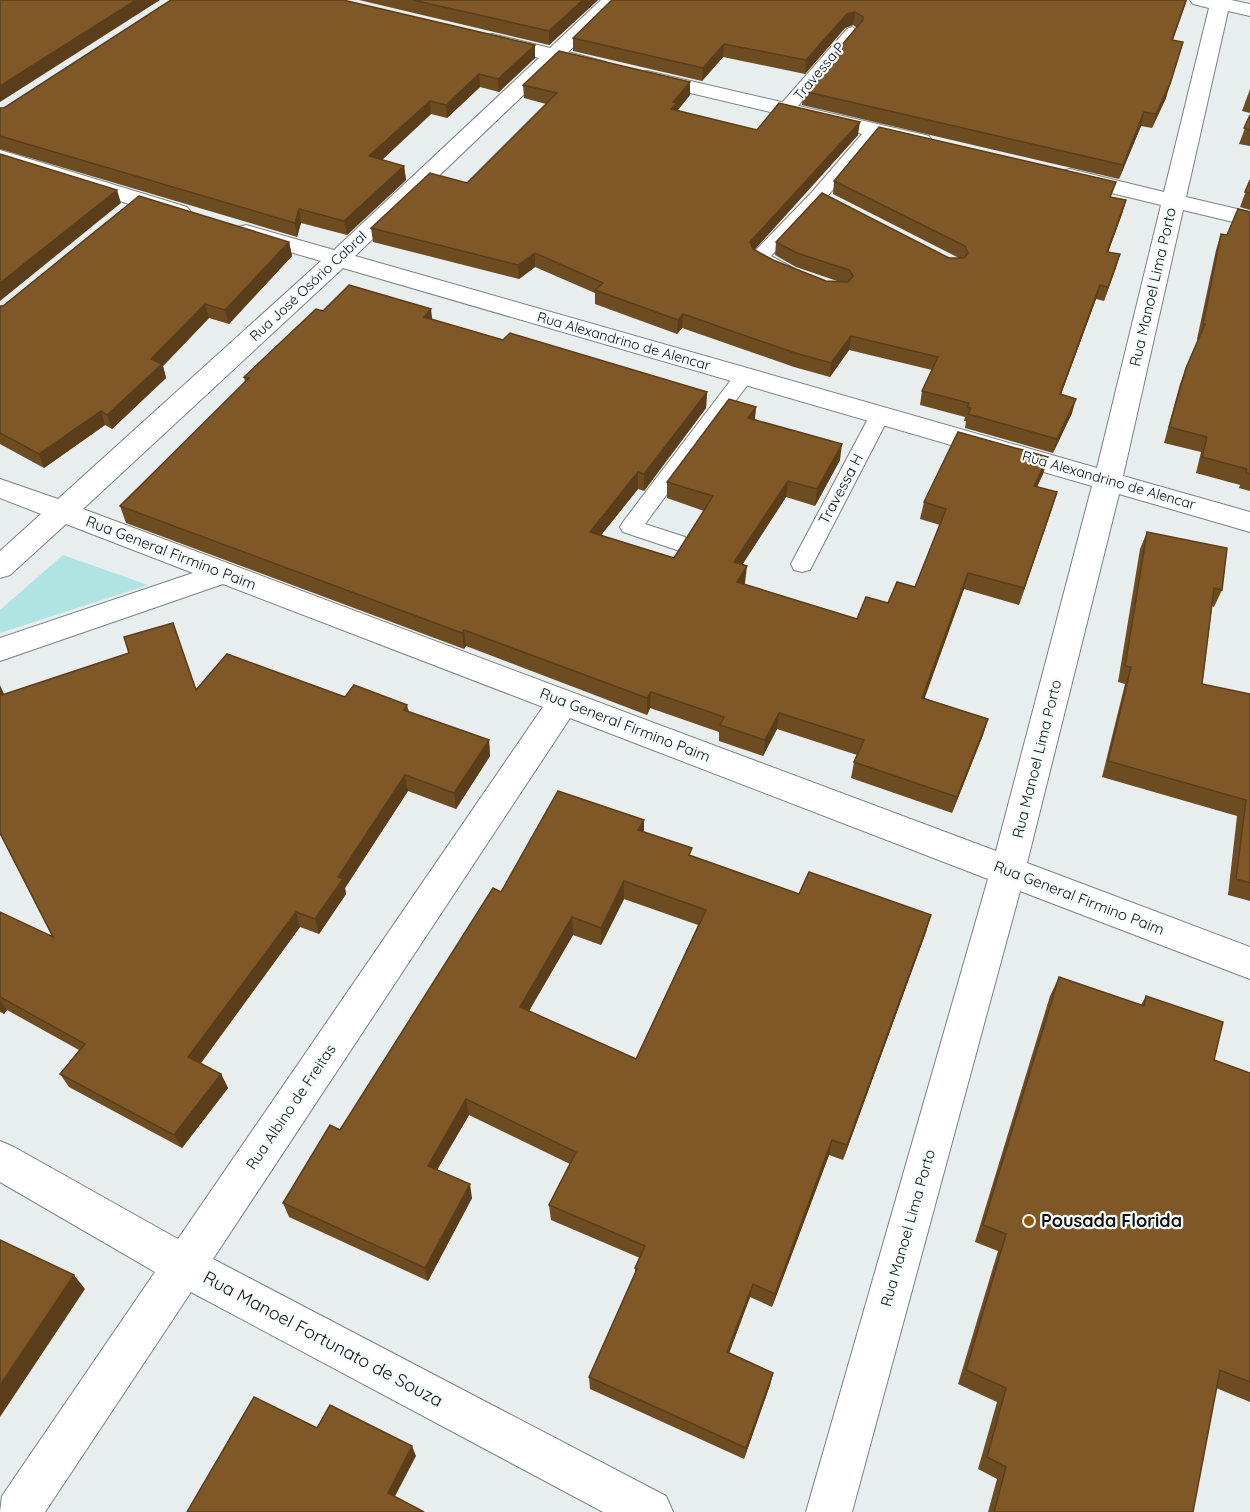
<svg xmlns="http://www.w3.org/2000/svg" width="1250" height="1512" viewBox="0 0 1250 1512" font-family="Quicksand,sans-serif">
	<rect width="100%" height="100%" fill="#e8eded"/>
	<polygon fill="#afe4e2" points="63,555 148,585 0,633 0,610"/>
	<g fill="none" stroke-linecap="round" stroke-linejoin="round">
		<defs>
			<g id="lane">
				<polygon points="852,27 860,32 857,35 792,113 780,113 778,109 780,105 847,29"/>
				<polygon points="875,125 883,130 881,134 824,200 771,256 795,269 797,273 795,277 781,277 753,261 751,257 753,253 812,192 869,126"/>
				<polygon points="744,370 751,372 754,376 645,524 685,537 688,542 685,547 677,550 623,532 620,527 623,522 737,372"/>
				<polygon points="880,408 887,410 890,415 813,564 810,570 802,572 794,570 791,564 870,415 873,410"/>
			</g>
			<g id="street">
				<path d="M601,0H622L568,52L606,62L609,66L606,70L599,72L558,62L355,256L1097,468L1161,205L1062,181L1059,176L1062,171L1070,169L1164,192L1209,8L1193,4L1190,0H1231L1250,4V16L1228,11L1186,197L1250,212V226L1183,210L1123,476L1250,512V532L1119,494L1027,863L1250,947V979L1020,891L852,1512H806L988,879L570,718L213,1259L666,1496L673,1512H603L191,1292L45,1512H0L2,1496L155,1272L0,1182V1141L14,1147L178,1239L543,707L223,584L0,661V638L193,573L66,524L10,575L0,578V551L41,514L0,498V479L58,499L321,261L238,237L234,232L238,227L246,225L334,250L539,58L485,44L482,40L485,36L492,34L550,48ZM343,268L1092,486L996,851L83,509Z"/>
				<polygon points="647,71 921,134 929,136 932,141 929,146 921,148 640,81 637,77 640,73"/>
				<polygon points="0,150 187,207 191,212 187,217 179,219 171,217 0,164"/>
			</g>
		</defs>
		<use href="#lane" stroke="#7c8181" stroke-width="2"/>
		<use href="#street" stroke="#7c8181" stroke-width="2"/>
		<use href="#lane" fill="#fff" fill-rule="evenodd"/>
		<use href="#street" fill="#fff" fill-rule="evenodd"/>
	</g>
	<g fill="#6e4c22" fill-rule="evenodd">
		<polygon points="359,0 598,0 549,45"/>
		<polygon points="612,0 1187,0 1173,40 1166,98 1152,128 1141,126 1119,179 802,105 803,91 857,28 853,25 845,28 805,74 723,57 702,81 573,51 573,38"/>
		<polygon points="535,58 499,92 480,87 447,118 431,114 382,160 404,166 406,180 347,235 301,223 297,237 0,149 0,108"/>
		<polygon points="523,85 690,95 677,111 757,130 858,135 754,250 773,260 826,281 840,282 796,267 775,255 776,242 949,258 959,258 833,194 834,181 1112,197 1126,200 1122,214 1108,252 1120,254 1104,301 1096,299 1061,394 1072,413 1053,453 965,428 966,421 964,421 965,417 920,405 922,391 932,370 849,350 830,377 794,367 682,328 677,334 595,304 595,293 535,267 519,279 373,242 371,228 467,183 546,104 524,98"/>
		<polygon points="1250,89 1250,113 1242,111"/>
		<polygon points="1250,115 1250,146 1239,144"/>
		<polygon points="1250,180 1250,210 1240,207"/>
		<polygon points="1250,212 1250,491 1239,488 1240,485 1196,473 1201,452 1164,443 1180,384 1186,368 1198,340 1197,339 1216,250 1221,234 1227,235"/>
		<polygon points="289,242 292,256 229,324 209,318 163,366 166,378 112,429 105,425 44,468 0,444 0,306"/>
		<polygon points="432,320 503,340 707,392 706,408 644,491 638,489 601,535 674,558 704,511 667,498 667,482 756,407 755,419 840,460 815,506 786,497 742,565 745,583 744,584 857,619 888,603 915,587 940,525 920,519 924,502 1048,457 1043,474 1037,487 1057,492 1019,605 964,589 924,698 988,719 983,735 952,813 851,778 854,762 857,755 777,729 763,756 719,741 719,732 650,708 647,715 466,646 464,649 126,523 120,506 245,382 244,377"/>
		<polygon points="1147,532 1222,590 1214,607 1212,606 1202,684 1250,694 1250,901 1228,895 1237,816 1102,777 1125,684 1118,682 1140,549"/>
		<polygon points="0,685 4,694 196,690 345,697 407,705 409,712 489,740 490,756 456,809 408,791 345,888 346,894 319,934 300,927 201,1063 221,1074 228,1088 182,1148 69,1087 60,1074 79,1050 7,1010 4,1014 0,1012 0,912 53,937 0,834"/>
		<path d="M644,820V832L692,856L799,894L931,915L926,932L843,1160L829,1155L772,1307L750,1297L729,1353L773,1373L770,1385L744,1459L590,1389L589,1377L635,1274V1268L640,1258L551,1220L549,1205L570,1164L469,1115L437,1170L472,1198L428,1281L289,1217L283,1203L340,1130L501,892ZM624,899L698,925L636,1059L529,1011L573,935L601,945Z"/>
		<polygon points="1059,977 1141,1005 1146,996 1214,1060 1250,1073 1250,1402 1216,1388 1193,1512 988,1512 997,1479 978,1469 997,1402 958,1384 998,1251 975,1242 1050,996"/>
	</g>
	<g fill="#5a3e1b">
		<polygon points="136,0 160,0 0,102 0,86"/>
		<polygon points="583,0 598,0 549,45 549,31"/>
		<polygon points="855,12 853,25 845,28 805,74 806,60 847,14"/>
		<polygon points="1183,42 1166,98 1152,128 1156,114"/>
		<polygon points="724,44 723,57 702,81 703,68"/>
		<polygon points="535,45 535,58 499,92 498,79"/>
		<polygon points="479,74 480,87 447,118 446,105"/>
		<polygon points="690,82 690,95 677,111 671,109 673,102"/>
		<polygon points="430,101 431,114 371,170 369,156"/>
		<polygon points="1144,112 1141,126 1119,179 1123,165"/>
		<polygon points="860,122 858,135 749,256 750,242"/>
		<polygon points="404,166 406,180 347,235 344,221"/>
		<polygon points="117,190 121,203 0,301 0,283"/>
		<polygon points="1126,200 1122,214 1103,266 1107,252"/>
		<polygon points="299,209 301,223 297,237 295,223"/>
		<polygon points="289,242 292,256 229,324 225,310"/>
		<polygon points="535,253 535,267 519,279 518,265"/>
		<polygon points="1120,254 1116,268 1104,301 1108,287"/>
		<polygon points="1100,285 1096,299 1056,408 1060,394"/>
		<polygon points="205,304 209,318 163,366 166,378 112,429 107,415 151,359"/>
		<polygon points="431,309 433,326 424,317"/>
		<polygon points="683,314 682,328 677,334 678,320"/>
		<polygon points="851,336 849,350 830,377 831,363"/>
		<polygon points="707,392 706,408 644,491 644,474"/>
		<polygon points="1076,399 1072,413 1053,453 1057,439"/>
		<polygon points="756,407 754,424 748,418"/>
		<polygon points="101,411 105,425 44,468 39,454"/>
		<polygon points="842,444 840,460 815,506 817,489"/>
		<polygon points="1048,457 1043,474 1029,503 1034,486"/>
		<polygon points="638,472 638,489 590,549 590,532"/>
		<polygon points="788,481 786,497 733,579 734,562"/>
		<polygon points="1057,492 1052,509 1019,605 1024,588"/>
		<polygon points="747,566 745,583 736,599 737,582"/>
		<polygon points="968,573 964,589 919,714 922,698"/>
		<polygon points="464,630 466,646 464,649 462,633"/>
		<polygon points="651,692 650,708 647,715 647,698"/>
		<polygon points="779,713 777,729 763,756 765,740"/>
		<polygon points="988,719 983,735 952,813 957,797"/>
		<polygon points="489,740 490,756 456,809 454,793"/>
		<polygon points="405,775 408,791 345,888 346,894 319,934 315,919 338,877"/>
		<polygon points="644,820 644,838 638,830"/>
		<polygon points="624,881 624,899 601,945 601,928"/>
		<polygon points="296,912 300,927 195,1071 188,1057"/>
		<polygon points="931,915 926,932 843,1160 847,1145"/>
		<polygon points="572,917 573,935 522,1023 520,1007"/>
		<polygon points="0,1000 7,1010 4,1014 0,1009"/>
		<polygon points="221,1074 228,1088 182,1148 174,1135"/>
		<polygon points="466,1099 469,1115 431,1180 428,1166"/>
		<polygon points="832,1140 829,1155 772,1307 775,1294"/>
		<polygon points="470,1184 472,1198 428,1281 425,1268"/>
		<polygon points="74,1275 85,1289 0,1417 0,1385"/>
		<polygon points="753,1284 750,1297 725,1364 727,1352"/>
		<polygon points="773,1373 770,1385 744,1459 746,1448"/>
		<polygon points="412,1446 416,1456 392,1502 388,1493"/>
	</g>
	<g fill="#805827" stroke="#5a3e1b" stroke-width="1.5" fill-rule="evenodd">
		<polygon points="0,0 136,0 0,86"/>
		<polygon points="171,0 343,0 535,45 498,79 479,74 446,105 430,101 369,156 404,166 344,221 299,209 295,223 0,136 0,108 4,108"/>
		<polygon points="413,0 583,0 549,31"/>
		<polygon points="612,0 1186,0 1172,40 1183,42 1170,84 1156,114 1144,112 1123,165 803,91 863,20 863,17 855,12 847,14 806,60 724,44 703,68 573,38"/>
		<polygon points="559,51 690,82 673,102 677,103 671,109 757,130 779,103 860,122 750,242 753,249 773,260 826,281 848,282 853,276 849,270 797,253 776,242 822,193 949,258 964,258 968,253 965,246 834,181 879,127 1116,182 1110,197 1126,200 1107,252 1120,254 1108,287 1100,285 1060,394 1076,399 1057,439 968,414 971,408 967,407 969,403 922,391 938,357 851,336 831,363 795,353 683,314 678,320 595,290 603,283 535,253 518,265 371,228 430,173 467,183 557,93 523,85"/>
		<polygon points="1250,115 1250,130 1244,128"/>
		<polygon points="0,154 117,190 0,283"/>
		<polygon points="1250,180 1250,193 1245,192"/>
		<polygon points="139,196 289,242 225,310 205,304 151,359 162,364 107,415 101,411 39,454 0,433 0,306 3,306"/>
		<polygon points="1238,209 1250,212 1250,474 1246,473 1247,469 1202,457 1207,437 1169,427 1186,368 1205,324 1203,324 1221,234 1227,235"/>
		<polygon points="349,285 431,309 424,317 503,340 510,333 707,392 644,474 638,472 590,532 674,558 713,496 667,482 729,399 756,407 748,418 842,444 817,489 788,481 734,562 747,566 737,582 857,619 866,597 888,603 897,582 915,587 946,509 924,502 958,432 1048,457 1034,486 1057,492 1024,588 968,573 922,698 988,719 957,797 854,762 864,740 779,713 765,740 720,725 724,717 651,692 647,698 464,630 462,633 120,506 249,378 244,377 316,309 323,311"/>
		<polygon points="1147,532 1227,548 1222,590 1214,588 1202,684 1250,694 1250,883 1236,879 1246,800 1108,761 1131,667 1125,666"/>
		<polygon points="173,623 196,690 227,654 345,697 354,685 407,705 404,710 489,740 454,793 405,775 338,877 343,879 315,919 296,912 188,1057 221,1074 174,1135 60,1074 85,1044 0,997 0,912 53,937 0,833 0,687 2,695 129,653 124,637"/>
		<path d="M558,791L644,820L638,830L692,848L689,855L799,894L809,872L931,915L847,1145L832,1140L775,1294L753,1284L727,1352L773,1373L746,1448L589,1377L637,1269L635,1268L645,1246L549,1205L576,1152L466,1099L428,1166L470,1184L425,1268L283,1203L330,1125L340,1130L493,888L501,892ZM624,881L706,910L636,1059L520,1007L572,917L601,928Z"/>
		<polygon points="1059,977 1144,1006 1146,996 1223,1022 1214,1060 1250,1073 1250,1382 1220,1370 1193,1512 994,1512 1006,1467 987,1457 1006,1388 966,1370 1006,1234 983,1225"/>
		<polygon points="0,1240 74,1275 0,1385"/>
		<polygon points="254,1397 317,1428 330,1405 412,1446 388,1493 424,1512 187,1512"/>
	</g>
	<circle fill="#8e5909" stroke="#f5fbfa" stroke-width="2" cx="1029" cy="1221" r="6"/>
	<g text-anchor="middle" stroke-width="4.5" stroke-linejoin="round" paint-order="stroke">
		<g font-size="14" fill="#0e1010" stroke="#f5fbfa">
			<text transform="translate(819 71) rotate(-50)" y="5">Travessa P</text>
			<text transform="translate(308 286) rotate(-43)" y="5">Rua José Osório Cabral</text>
			<text transform="translate(624 341) rotate(16)" y="5">Rua Alexandrino de Alencar</text>
			<text transform="translate(1109 480) rotate(16)" y="5">Rua Alexandrino de Alencar</text>
		</g>
		<g font-size="15" fill="#0e1010" stroke="#f5fbfa">
			<text transform="translate(1153 287) rotate(-77)" y="5">Rua Manoel Lima Porto</text>
			<text transform="translate(841 489) rotate(-62)" y="5">Travessa H</text>
			<text transform="translate(171 553) rotate(21)" y="5">Rua General Firmino Paim</text>
			<text transform="translate(625 725) rotate(21)" y="5">Rua General Firmino Paim</text>
			<text transform="translate(1037 759) rotate(-76)" y="5">Rua Manoel Lima Porto</text>
			<text transform="translate(1079 898) rotate(21)" y="5">Rua General Firmino Paim</text>
			<text transform="translate(291 1107) rotate(-56)" y="5">Rua Albino de Freitas</text>
			<text transform="translate(908 1228) rotate(-74)" y="5">Rua Manoel Lima Porto</text>
		</g>
		<g font-size="18" font-weight="bold" fill="#0e1010" stroke="#f5fbfa" text-anchor="start">
			<text x="1041" y="1227">Pousada Florida</text>
		</g>
		<g font-size="18" fill="#0e1010" stroke="#f5fbfa">
			<text transform="translate(323 1339) rotate(28)" y="6">Rua Manoel Fortunato de Souza</text>
		</g>
	</g>
</svg>
